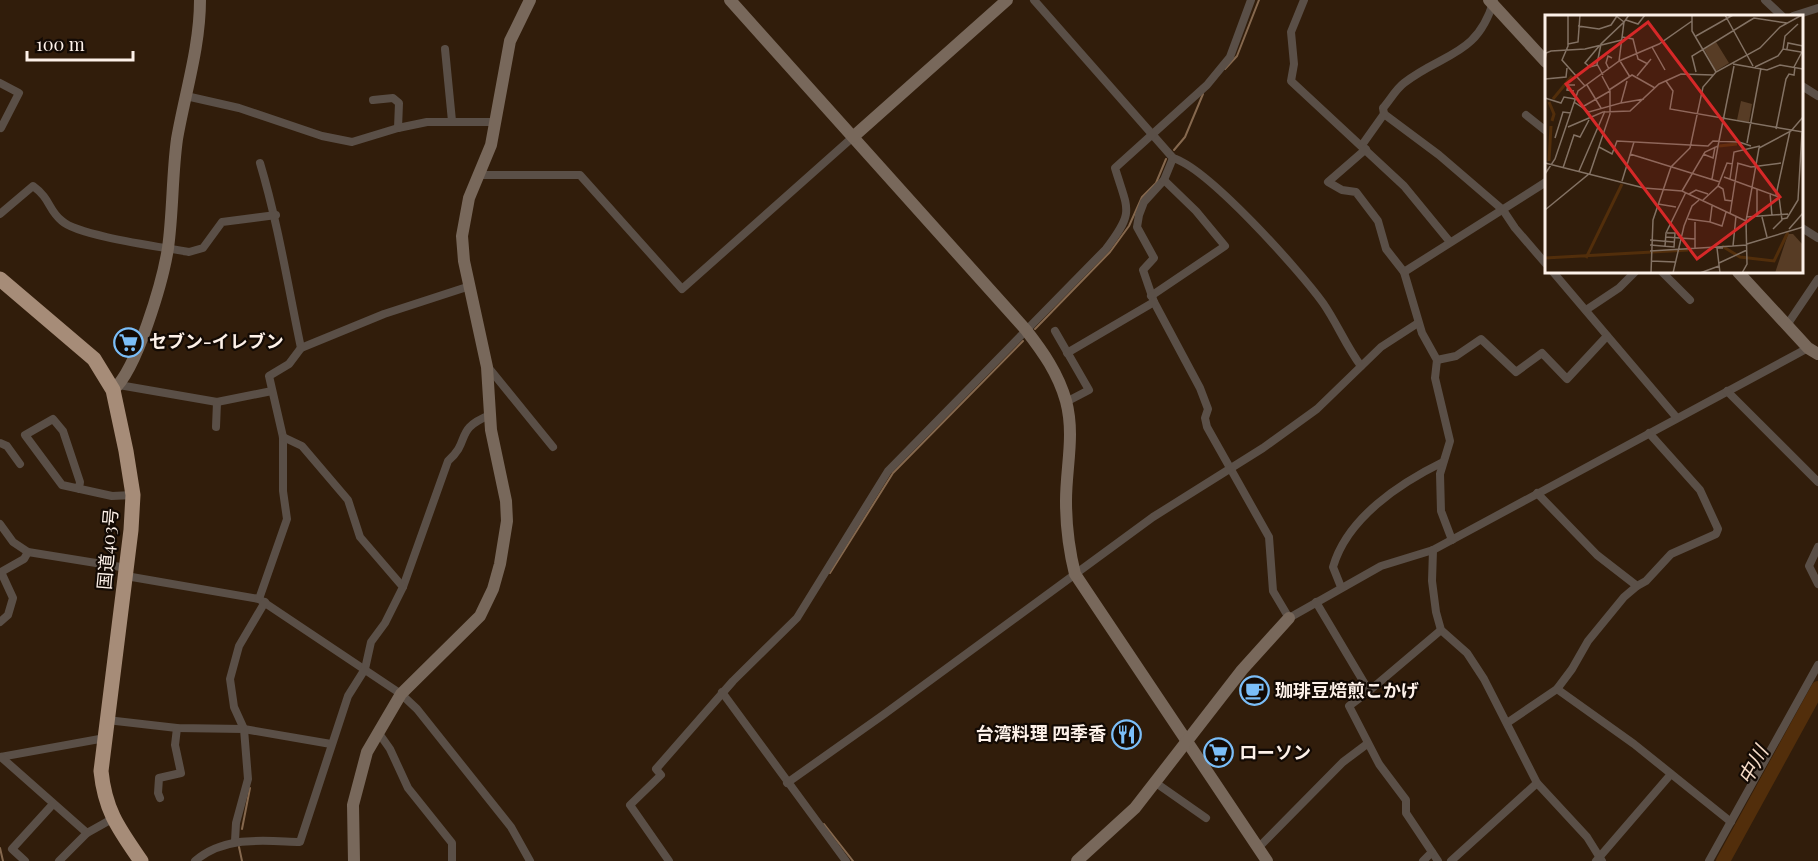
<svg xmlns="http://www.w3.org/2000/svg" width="1818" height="861" viewBox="0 0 1818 861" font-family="'Playfair Display','Noto Sans JP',serif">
	<rect width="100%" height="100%" fill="#311d0b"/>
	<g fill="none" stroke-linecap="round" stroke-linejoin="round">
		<g stroke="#85684e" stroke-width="2">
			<polyline points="1225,69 1237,56 1259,0"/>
			<polyline points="1174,150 1185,137 1203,94"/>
			<polyline points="1035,329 1110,252 1129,226 1142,197 1156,183 1166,159"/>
			<polyline points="830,573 893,473 1023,341"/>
			<polyline points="824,824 853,861"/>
			<polyline points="242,829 250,788"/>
			<polyline points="239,847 242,861"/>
			<polyline points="0,848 3,861"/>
		</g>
		<polyline stroke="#522e0b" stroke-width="14" points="1723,861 1818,688"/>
		<g stroke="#5a4f47" stroke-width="8">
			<polyline points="1034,0 1173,158 1164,180 1144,202 1139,215 1137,227 1154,258 1143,270 1154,302 1200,388 1208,409 1205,418 1207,427 1269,537 1273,591 1289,618 1381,566 1433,550 1808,348"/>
			<polyline points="1304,0 1291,32 1294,64 1291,81 1404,186 1450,242"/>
			<polyline points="1765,0 1782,16"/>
			<polyline points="1793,16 1818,8"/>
			<polyline points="445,49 452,121"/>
			<polyline points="0,83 19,93 1,128"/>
			<polyline points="1802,86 1818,96"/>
			<polyline points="186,96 239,108 322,136 352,142 398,128"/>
			<polyline points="373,100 393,98 399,103 398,128 427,122 494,122"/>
			<polyline points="1384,114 1439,155 1503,210 1515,228 1546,264"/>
			<polyline points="1526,115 1546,131"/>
			<path d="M1362,145L1384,114L1383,108C1390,100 1396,89 1404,83C1444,52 1477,57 1494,0"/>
			<polyline points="1366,149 1328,182 1342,190 1356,192 1378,221 1386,249 1404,272 1422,333 1437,360 1435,378 1450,441 1440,474 1441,511 1452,540"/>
			<path d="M1173,158C1208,168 1300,271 1323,303C1337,323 1346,346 1361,366"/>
			<path d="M260,163C278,223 288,286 301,348"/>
			<polyline points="477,175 580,175 682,289 853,137"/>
			<path d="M0,214L33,186C51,199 48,210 62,221C78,236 163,247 189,252L203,248L222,222L276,215"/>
			<polyline points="1802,228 1818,238"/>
			<polyline points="1404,272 1546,182"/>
			<polyline points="1553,272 1677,418"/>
			<polyline points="1662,272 1690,300"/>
			<polyline points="1151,296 1225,246 1196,211 1164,180"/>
			<polyline points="1586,310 1619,288 1635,272"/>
			<polyline points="1787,325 1818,279"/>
			<polyline points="1055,331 1089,390 1066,402"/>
			<polyline points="1067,353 1154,302"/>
			<polyline points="1437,360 1456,356 1481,339 1516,372 1542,353 1567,379 1607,336"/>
			<polyline points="488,367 553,447"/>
			<polyline points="119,385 217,402 272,391"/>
			<polyline points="1727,391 1818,482"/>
			<polyline points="216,427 217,402"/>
			<polyline points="0,443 7,446 20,464"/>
			<polyline points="79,489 80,482 63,431 53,419 25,435 62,485 112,496 133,495"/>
			<polyline points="0,524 13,542 28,552 127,568"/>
			<polyline points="1818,547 1809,566 1818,584"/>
			<polyline points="1433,550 1432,581 1436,612 1441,630 1467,653 1484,679 1537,783 1587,837 1602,861"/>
			<polyline points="126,576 259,599 401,694 417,709 511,827 530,861"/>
			<polyline points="1637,586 1646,581 1671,554 1716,534 1718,529 1700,490 1649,433"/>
			<path d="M403,587L448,461C472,440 453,430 490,415"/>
			<path d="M1341,587L1333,567C1347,518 1400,483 1443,462"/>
			<polyline points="259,599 287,519 283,491 283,437 269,376 289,364 301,348 384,314 470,286"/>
			<polyline points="1316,602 1369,691 1349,706 1379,764 1406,800 1406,813 1438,861"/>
			<polyline points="0,622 8,615 13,598 1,572 24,559 28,552"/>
			<polyline points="1557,689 1634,744 1731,822"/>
			<polyline points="1369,691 1441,630"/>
			<polyline points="722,692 846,861"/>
			<polyline points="107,720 177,728 244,729 331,744"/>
			<polyline points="1507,723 1557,689 1572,669 1588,641 1624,597 1637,586 1597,555 1537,493"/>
			<polyline points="378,732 390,749 408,788 452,843 452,861"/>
			<polyline points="0,757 105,738"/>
			<polyline points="1,757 87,833 112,819"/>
			<polyline points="787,783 883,715 1153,517 1263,448 1317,409 1381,347 1418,323"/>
			<polyline points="1156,783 1206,818"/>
			<polyline points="160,798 158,793 159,778 181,773 175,745 177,728"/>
			<polyline points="235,841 236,823 248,779 244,729 234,707 230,679 239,646 265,602"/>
			<polyline points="1258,848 1343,762 1367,744"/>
			<polyline points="25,861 12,849 53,804"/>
			<polyline points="59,861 87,833"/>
			<path d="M195,861C225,835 264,841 300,842L348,696L365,669L371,642L385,623L403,587L360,537L348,500L302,446L283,437"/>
			<path d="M669,861L630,805L661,775L656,769L733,681L797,618L888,471L1106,249C1135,211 1128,211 1115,168L1207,85L1230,57L1251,0"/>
			<polyline points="1423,861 1432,852"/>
			<polyline points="1451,861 1537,783"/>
			<polyline points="1596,861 1671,774"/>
			<polyline points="1709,861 1818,665"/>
		</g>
		<g stroke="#78685b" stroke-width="12">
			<path d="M730,0L1026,330C1043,352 1058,373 1066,401C1075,435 1066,467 1066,501C1066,526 1069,550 1075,574L1267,861"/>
			<polyline points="1489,0 1546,62"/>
			<polyline points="853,137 1007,0"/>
			<polyline points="1738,272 1808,348 1818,354"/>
			<path d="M113,390C137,370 163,280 168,248C173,212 172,175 177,139C185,93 200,47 200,0"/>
			<polyline points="354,861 353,805 367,752 401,694 480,616 493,589 500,564 507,521 506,501 491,430 487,367 464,261 462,236 469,198 491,145 510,41 530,0"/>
			<polyline points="1077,861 1135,808 1242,670 1289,618"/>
		</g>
		<path stroke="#a68c78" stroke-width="15" d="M0,279L94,359L113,390L126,451L133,495L131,530L101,771C105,811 119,829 141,861"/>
	</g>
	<defs>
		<symbol id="supermarket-ring" viewBox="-11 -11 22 22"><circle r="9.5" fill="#130a04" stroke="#7bbef8" stroke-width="1.5"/><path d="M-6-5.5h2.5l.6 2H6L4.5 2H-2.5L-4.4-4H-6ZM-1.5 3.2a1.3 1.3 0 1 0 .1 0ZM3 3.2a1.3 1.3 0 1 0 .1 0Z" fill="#7bbef8"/></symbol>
		<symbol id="cafe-ring" viewBox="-11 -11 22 22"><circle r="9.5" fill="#130a04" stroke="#7bbef8" stroke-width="1.5"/><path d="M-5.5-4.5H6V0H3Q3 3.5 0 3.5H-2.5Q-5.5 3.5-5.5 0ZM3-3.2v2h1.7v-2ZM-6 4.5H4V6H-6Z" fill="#7bbef8"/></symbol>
		<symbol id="restaurant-ring" viewBox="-11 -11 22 22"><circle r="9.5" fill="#130a04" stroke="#7bbef8" stroke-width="1.5"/><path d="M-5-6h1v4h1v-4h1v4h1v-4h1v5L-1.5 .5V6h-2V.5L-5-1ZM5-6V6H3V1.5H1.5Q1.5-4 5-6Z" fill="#7bbef8"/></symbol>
	</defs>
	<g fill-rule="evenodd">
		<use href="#supermarket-ring" x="112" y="326" width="33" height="33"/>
		<use href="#cafe-ring" x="1238" y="674" width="33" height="33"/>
		<use href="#restaurant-ring" x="1110" y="718" width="33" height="33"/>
		<use href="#supermarket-ring" x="1202" y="736" width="33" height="33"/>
	</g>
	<g text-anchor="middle" stroke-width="4.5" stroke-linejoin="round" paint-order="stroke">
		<g font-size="18" font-weight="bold" fill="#fdf1e9" stroke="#130a04" text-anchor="start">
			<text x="149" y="348">セブン-イレブン</text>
			<text x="1275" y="697">珈琲豆焙煎こかげ</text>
			<text x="1106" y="740" text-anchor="end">台湾料理 四季香</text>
			<text x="1239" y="759">ローソン</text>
		</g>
		<g font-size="18" fill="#fdf1e9" stroke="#130a04">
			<text transform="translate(108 549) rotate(-85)" y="6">国道403号</text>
		</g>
		<g font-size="20" font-style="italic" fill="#f6dbc7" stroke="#130a04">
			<text transform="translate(1753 765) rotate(-61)" y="7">中川</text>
		</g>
	</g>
	<g transform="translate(1545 15)">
		<rect width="258" height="258" fill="#311d0b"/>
		<path d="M243,219H248L258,230V258H230Z" fill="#573c25"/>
		<path d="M171,27L184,48L171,56L159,34ZM196,86L207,89L204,107L192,105Z" fill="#573c25"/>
		<path fill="none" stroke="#522e0b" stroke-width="3" d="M8,84L27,61M4,87L9,99L7,106M174,131L192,129M4,146L6,111M177,231L195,242L229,246L243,217M0,243L143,235M41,243L77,169"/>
		<path fill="none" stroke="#837264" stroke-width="1.5" d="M23,0V31L17,45L40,71M147,0V16L171,57M180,0L208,51M81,5L93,9L100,0M33,11L54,14L66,10L72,1M151,21L188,0M77,22L88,24L93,44L103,49M23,29L33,27L35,0M107,32L120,55M238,34L240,21L253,9M242,34L243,28L258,31M0,45L1,38L6,36L40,34L77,25M74,46L114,29L147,6M75,46L85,62M188,49L222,55L235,50L258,54M52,50L45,52L40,48L55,30M210,52L233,41L238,34L256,37M249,52L258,35M64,54L61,48L63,41L67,43M151,57L147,41L204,6L209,3L242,8M58,60L52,49L56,29L79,7L70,0M92,61L106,44M0,64L21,62L22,53M121,66L128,76L125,94L258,117M42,70L56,93M64,75L87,60L110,73M29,76L22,75L23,70H30M0,83L16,88L19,82L30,84M29,87L44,97L76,88L82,66M76,88L99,84M39,91L65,76M23,112L58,97L85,96L114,69L136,59L168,60M231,114L241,64L244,59L249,60L250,52M10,123L18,97L26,98M202,128L216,53M54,132L67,139L72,126L163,131L168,126L194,127L206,131M85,139L175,167M158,139L168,143L170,132M0,148L99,173L137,176L201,206M192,148L206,152L236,148M18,153L29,120L35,122L44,105M34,156L60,96M0,159L10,144L33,76L74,46L79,7L84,0M179,162L234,182L237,205L228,214M167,164L173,131M185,164L189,137L215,131M77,166L89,127M173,171L178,174L180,185L187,186M212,174V202M137,176L160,137L173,131L189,51M225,178L227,201M144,179L151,175L163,179M231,180L245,116M157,186L173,171L182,148L188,149M113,189L131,192M0,195L45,158L65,99V76L57,61M185,199L193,148M191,201L188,231L202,230M201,202L243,199M217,202L222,222M143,204L165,207L167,191M237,204L242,203L253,185L257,117M165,207L177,211L181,197M244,214L258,198M120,222L150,224M105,225L129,227M202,229L258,212M105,230L129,232L130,218H122M120,231L121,218L141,177M150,233V207M105,236L188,231M106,246L130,247M174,248L202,235M106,258L108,205L126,152L145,133L158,72L171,57L215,33L235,12L257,0M128,258L139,211L147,191L154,185M155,258L174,251M175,258L172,233H178M197,258L202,249L201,206L214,133L246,116L258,102"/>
		<path fill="#d62828" fill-opacity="0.15" stroke="#d62828" stroke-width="3" d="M103,7L235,182L152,244L21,69Z"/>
		<rect width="258" height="258" fill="none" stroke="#fdf1e9" stroke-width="3"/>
	</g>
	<path d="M27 51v9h106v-9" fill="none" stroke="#fdf1e9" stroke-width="3"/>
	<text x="36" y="51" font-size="18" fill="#fdf1e9" stroke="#130a04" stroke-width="4.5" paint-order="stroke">100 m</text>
</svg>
